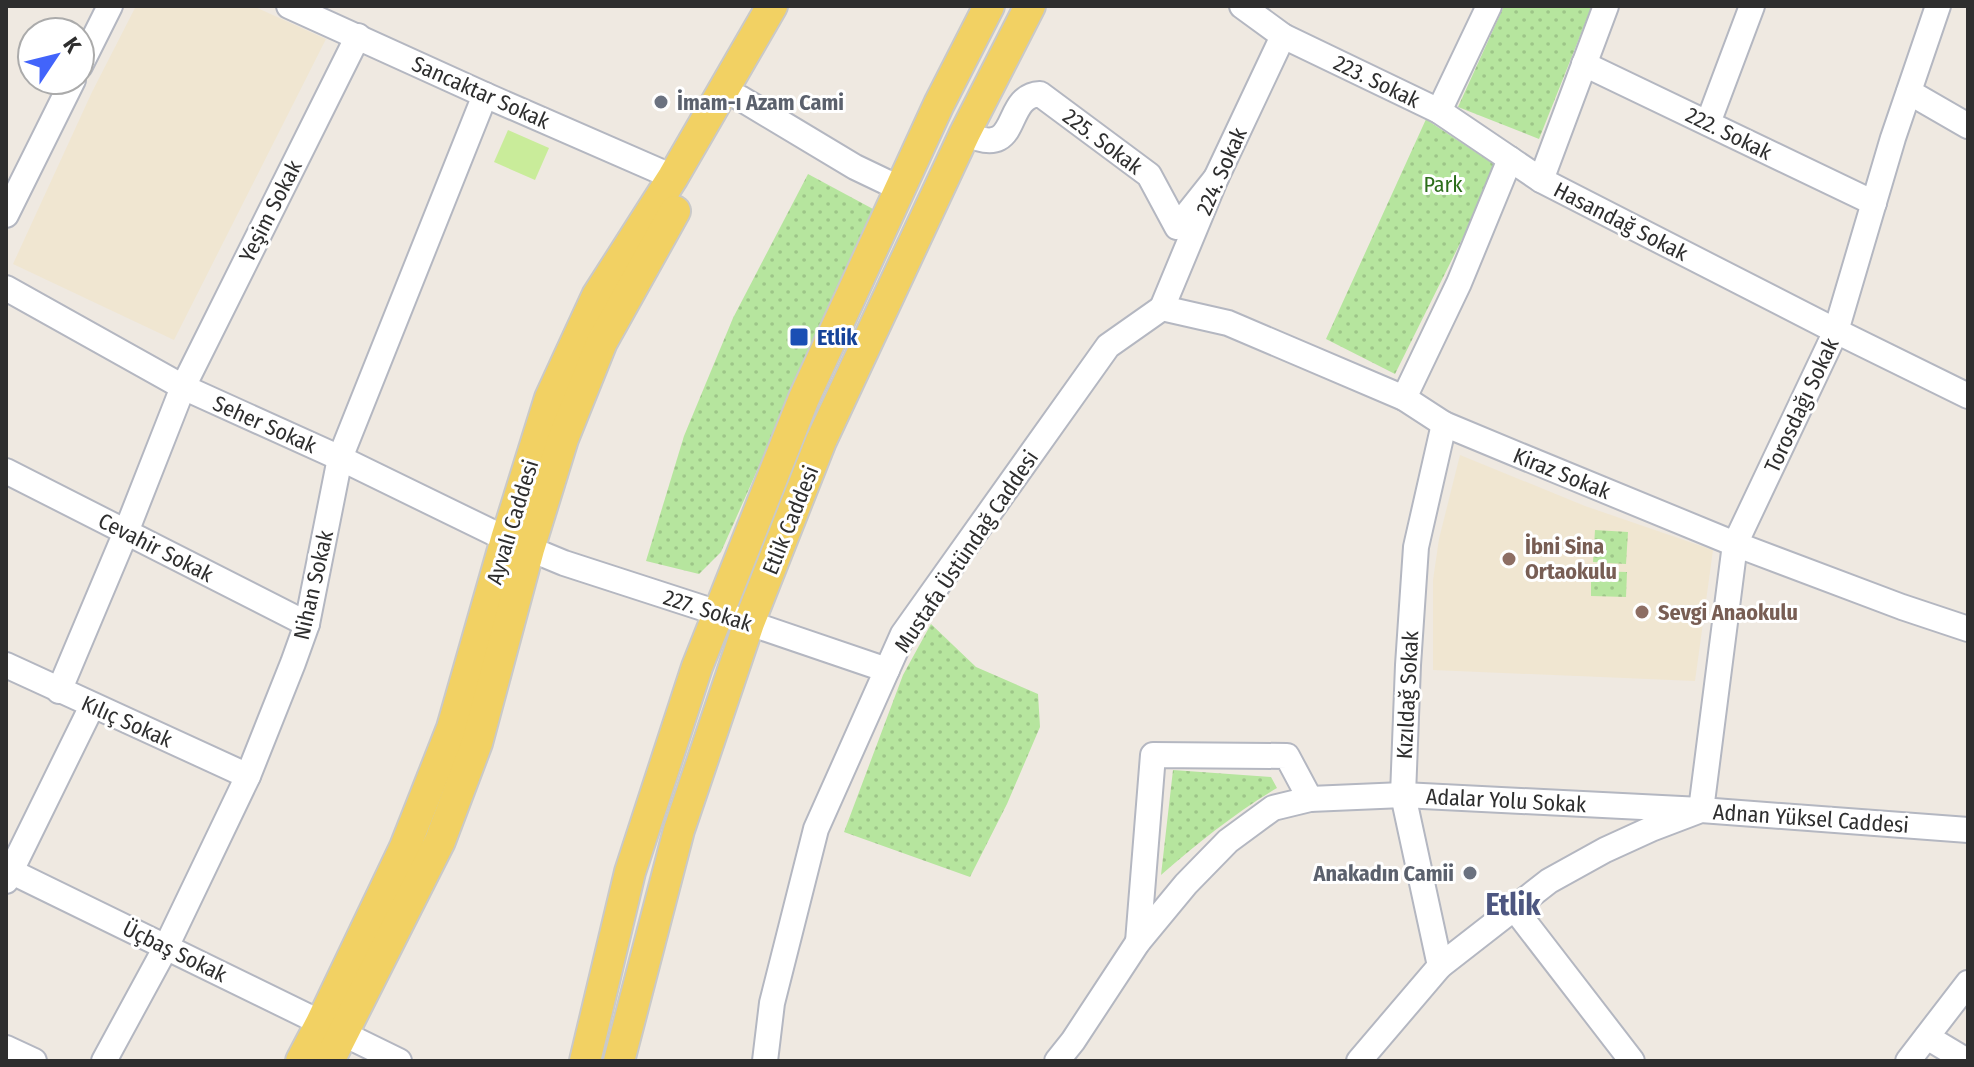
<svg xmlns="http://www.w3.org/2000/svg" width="1974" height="1067" viewBox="0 0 1974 1067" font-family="'Fira Sans Condensed',sans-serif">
	<defs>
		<pattern id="green-dots" width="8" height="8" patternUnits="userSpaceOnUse" patternTransform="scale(2)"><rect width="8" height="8" fill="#b6e59e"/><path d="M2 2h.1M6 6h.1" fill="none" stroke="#9dc588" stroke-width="1.8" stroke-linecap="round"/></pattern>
	</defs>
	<rect width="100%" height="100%" fill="#efe9e1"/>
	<g fill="#f0e6d1">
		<polygon points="136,6 253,6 326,39 174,340 13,264 92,92"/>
		<polygon points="1460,455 1585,506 1713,550 1695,681 1433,670 1433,580 1439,539"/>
	</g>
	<g fill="url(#green-dots)">
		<polygon points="1504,6 1592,6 1539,139 1458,107"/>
		<polygon points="1427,117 1430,122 1498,167 1395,374 1326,339"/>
		<polygon points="808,174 873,209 721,552 699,574 646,561 684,436 733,318"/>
		<polygon points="1595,530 1628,532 1626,564 1593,562"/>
		<polygon points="1591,571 1627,572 1626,597 1591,596"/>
		<polygon points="931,624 976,667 1038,694 1040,727 1007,804 970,877 844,832 903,675"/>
		<path d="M1173,770L1271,777L1277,788C1235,813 1198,843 1161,875Z"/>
	</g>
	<polygon fill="#c9ec9a" points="508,130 549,148 535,180 494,162"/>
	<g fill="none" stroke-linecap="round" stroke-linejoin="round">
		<defs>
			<g id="minor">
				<polyline points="289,6 485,95 673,177"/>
				<polyline points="1242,6 1283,36 1439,111 1510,159"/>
				<polyline points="1584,64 1874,203"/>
				<polyline points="80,66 110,6"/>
				<polyline points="1909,92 1968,126"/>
				<polyline points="740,98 855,167 901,189"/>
				<polyline points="1439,111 1489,6"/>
				<polyline points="1708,123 1752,6"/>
				<path d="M965,133C1023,162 1001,96 1040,94L1149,175L1177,227L1216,178"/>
				<polyline points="1541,180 1606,6"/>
				<polyline points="6,215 73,80"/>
				<polyline points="6,288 183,387 340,458 506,539 564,563 749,623 887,670"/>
				<polyline points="1162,308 1228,323 1404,398 1444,424 1521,456 1735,544 1902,607 1968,629"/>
				<polyline points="1162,308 1216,178 1283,36"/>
				<polyline points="1404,398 1459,283 1510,159 1541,180 1836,331 1968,396"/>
				<polyline points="6,471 307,624"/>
				<polyline points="6,665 248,776"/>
				<polyline points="59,691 126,532 183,387 358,36"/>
				<polyline points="6,869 399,1061"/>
				<polyline points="6,881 92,706"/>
				<polyline points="1514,908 1632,1061"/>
				<polyline points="1138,942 1153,755 1287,756 1310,799"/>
				<polyline points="1440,966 1403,795 1408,665 1416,547 1444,424"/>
				<polyline points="1927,1037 1967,1061"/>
				<polyline points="6,1048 34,1061"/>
				<polyline points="104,1061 166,947 248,776 293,663 307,624 340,458 485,95"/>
				<polyline points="765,1061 772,1003 816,829 903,634 1108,346 1162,308"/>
				<polyline points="1057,1061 1073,1041 1138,942 1186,884 1228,841 1273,808 1310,799 1403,795 1701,810 1735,544 1836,331 1893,138 1938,6"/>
				<polyline points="1359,1061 1440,966 1549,881 1605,850 1651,829 1701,810 1968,830"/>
				<polyline points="1908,1061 1968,983"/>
			</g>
			<g id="major">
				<polyline points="301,1061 321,1023 405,847 452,728 506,539 550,398 597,296 673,177 772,6"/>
				<polyline points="329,1061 440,841 477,743 529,549 563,439 602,342 675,211"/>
				<polyline points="585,1061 630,872 697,667 804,398 939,104 989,6"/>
				<polyline points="619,1061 679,830 749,623 821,441 965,133 1030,6"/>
			</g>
		</defs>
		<use href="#minor" stroke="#b4b7c1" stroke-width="28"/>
		<use href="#major" stroke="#c9c9c9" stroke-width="34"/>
		<use href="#minor" stroke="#fff" stroke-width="24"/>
		<use href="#major" stroke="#f2d163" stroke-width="30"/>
	</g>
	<g fill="#6b7280" stroke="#fff" stroke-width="3">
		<circle cx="661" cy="102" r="8"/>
		<circle cx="1470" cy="873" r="8"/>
	</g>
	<rect fill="#1a4fb4" stroke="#fff" stroke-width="3" x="789" y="327" width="20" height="20" rx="4"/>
	<g fill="#8d6e63" stroke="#fff" stroke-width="3">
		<circle cx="1509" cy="559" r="8"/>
		<circle cx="1642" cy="612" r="8"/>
	</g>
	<g text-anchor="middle" stroke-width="6" stroke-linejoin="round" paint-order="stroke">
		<g font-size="22" fill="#2e2e2e" stroke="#fff">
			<text transform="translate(1377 81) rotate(26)" y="8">223. Sokak</text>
			<text transform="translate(481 92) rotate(24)" y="8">Sancaktar Sokak</text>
			<text transform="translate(1729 133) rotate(26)" y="8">222. Sokak</text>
			<text transform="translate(1103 141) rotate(37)" y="8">225. Sokak</text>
			<text transform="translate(1221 171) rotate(-66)" y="8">224. Sokak</text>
			<text transform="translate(270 211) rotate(-63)" y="8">Yeşim Sokak</text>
			<text transform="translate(1621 221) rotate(27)" y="8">Hasandağ Sokak</text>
			<text transform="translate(1801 405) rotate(-65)" y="8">Torosdağı Sokak</text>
			<text transform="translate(265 424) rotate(24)" y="8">Seher Sokak</text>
			<text transform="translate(1562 473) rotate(22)" y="8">Kiraz Sokak</text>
			<text transform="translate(790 520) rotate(-68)" y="8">Etlik Caddesi</text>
			<text transform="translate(512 522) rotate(-73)" y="8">Ayvalı Caddesi</text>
			<text transform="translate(156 547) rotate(27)" y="8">Cevahir Sokak</text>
			<text transform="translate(966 551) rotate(-56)" y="8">Mustafa Üstündağ Caddesi</text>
			<text transform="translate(313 585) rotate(-77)" y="8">Nihan Sokak</text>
			<text transform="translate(708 610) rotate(18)" y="8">227. Sokak</text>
			<text transform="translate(1407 695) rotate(-87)" y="8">Kızıldağ Sokak</text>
			<text transform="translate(127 721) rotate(24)" y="8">Kılıç Sokak</text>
			<text transform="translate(1506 800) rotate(3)" y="8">Adalar Yolu Sokak</text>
			<text transform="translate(1811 818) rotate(4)" y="8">Adnan Yüksel Caddesi</text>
			<text transform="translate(175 951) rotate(26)" y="8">Üçbaş Sokak</text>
		</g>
		<g font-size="22" font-weight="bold" fill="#5b616d" stroke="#fff" text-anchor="start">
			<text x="677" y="110">İmam-ı Azam Cami</text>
			<text x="1454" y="881" text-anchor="end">Anakadın Camii</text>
		</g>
		<g font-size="22" fill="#2c6e1b" stroke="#fff">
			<text x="1443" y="192">Park</text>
		</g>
		<g font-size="22" font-weight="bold" fill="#164399" stroke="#fff" text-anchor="start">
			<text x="817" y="345">Etlik</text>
		</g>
		<g font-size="22" font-weight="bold" fill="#785e54" stroke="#fff" text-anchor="start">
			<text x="1525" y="554">İbni Sina<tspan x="1525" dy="25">Ortaokulu</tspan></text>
			<text x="1658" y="620">Sevgi Anaokulu</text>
		</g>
		<g font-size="30" font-weight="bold" fill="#4d5680" stroke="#fff">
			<text x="1513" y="915">Etlik</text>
		</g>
	</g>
	<rect width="1974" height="1067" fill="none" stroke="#2e2e2e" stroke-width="16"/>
	<g transform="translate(56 56) rotate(55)"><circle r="38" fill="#ffffff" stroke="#ababab" stroke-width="2"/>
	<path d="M0-6L14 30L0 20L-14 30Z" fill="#4264fb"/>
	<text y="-12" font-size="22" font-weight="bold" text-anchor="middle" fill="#2e2e2e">K</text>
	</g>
</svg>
